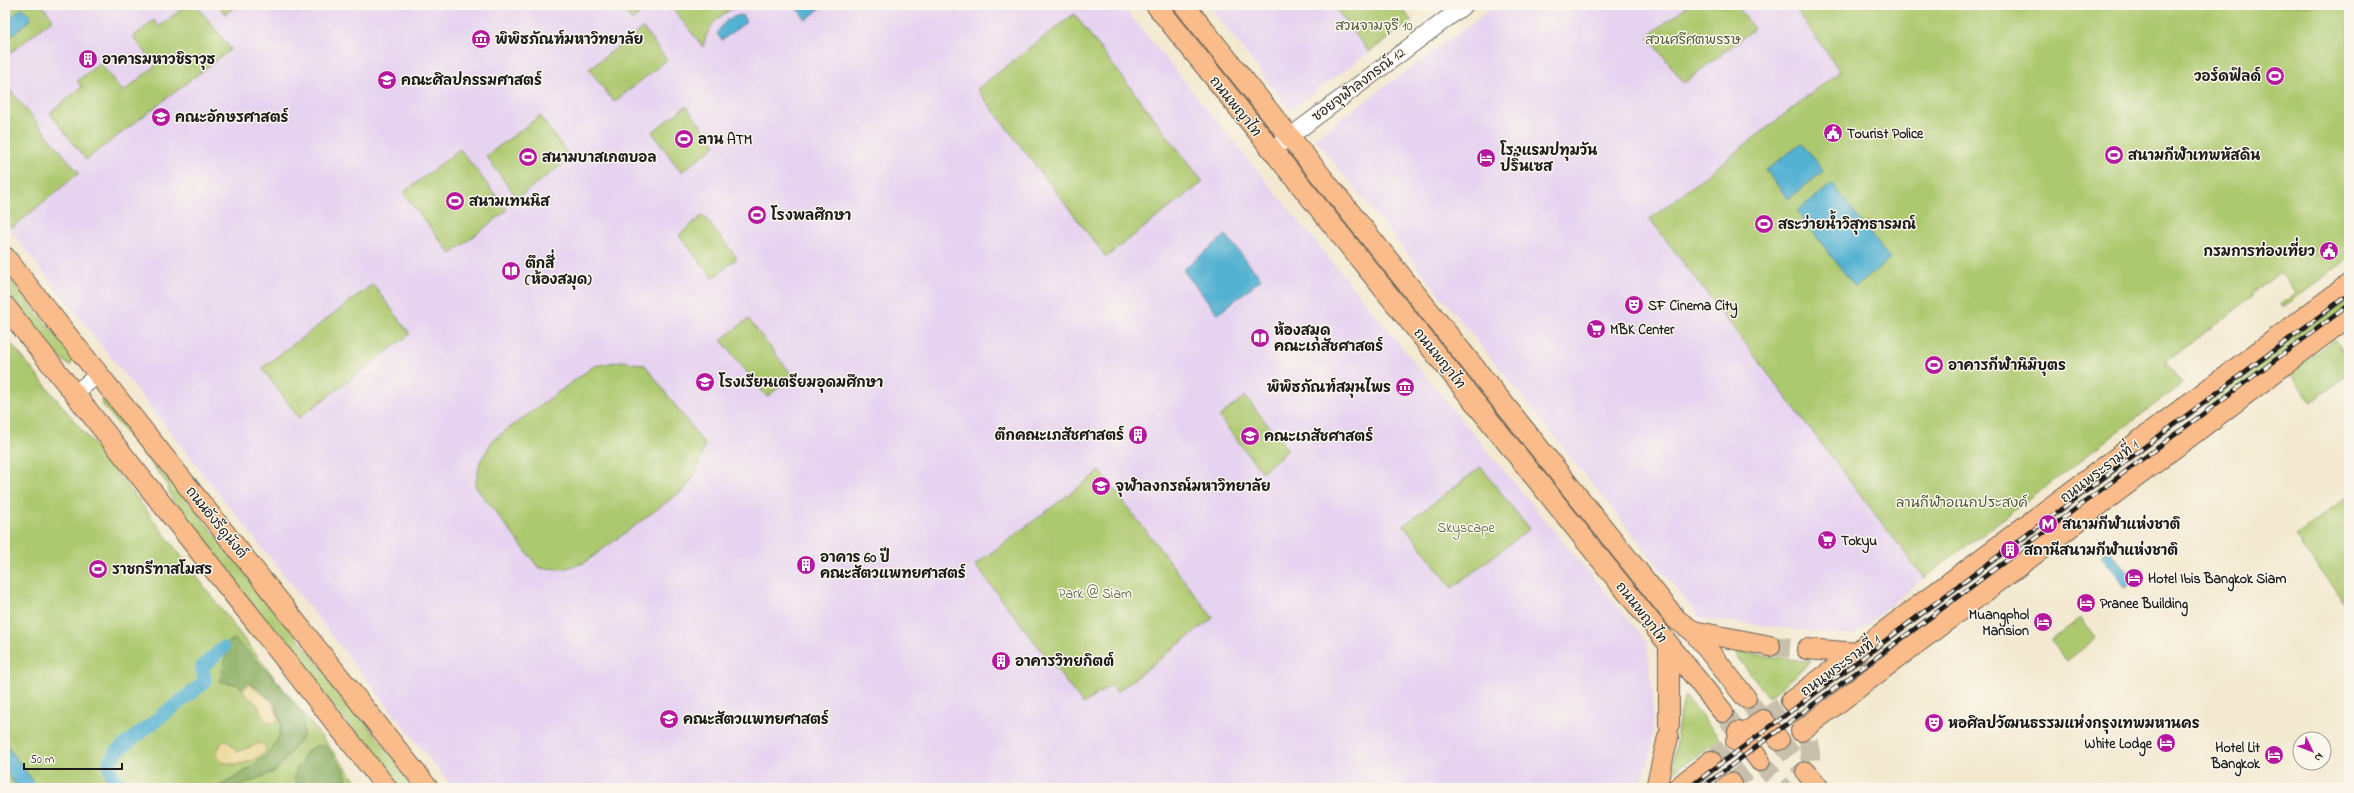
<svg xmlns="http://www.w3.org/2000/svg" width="2354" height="793" viewBox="0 0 2354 793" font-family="'Indie Flower','Playpen Sans Thai',sans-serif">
	<rect width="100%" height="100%" fill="#fbf7ec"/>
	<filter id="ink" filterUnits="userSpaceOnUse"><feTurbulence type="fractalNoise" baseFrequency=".025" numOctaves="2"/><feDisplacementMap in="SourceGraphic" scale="8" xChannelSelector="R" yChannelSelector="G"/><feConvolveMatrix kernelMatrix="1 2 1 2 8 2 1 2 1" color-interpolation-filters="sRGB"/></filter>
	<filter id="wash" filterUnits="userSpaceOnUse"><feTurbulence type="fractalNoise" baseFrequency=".012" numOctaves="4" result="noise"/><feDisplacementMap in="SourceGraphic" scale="16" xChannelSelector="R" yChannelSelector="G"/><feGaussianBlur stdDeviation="0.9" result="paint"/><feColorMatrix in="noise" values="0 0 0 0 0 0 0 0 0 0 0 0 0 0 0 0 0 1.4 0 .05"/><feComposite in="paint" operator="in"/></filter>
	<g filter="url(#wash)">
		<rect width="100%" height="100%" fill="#f3e9d0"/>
		<g fill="#e6d3f0">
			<polygon points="5,5 1122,5 1454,411 1647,642 1653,694 1652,748 1640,788 453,788 5,224"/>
			<polygon points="1209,5 1404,5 1401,7 1412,21 1293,108 1289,109"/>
			<polygon points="1497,5 1793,5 1841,70 1650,219 1924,578 1853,636 1700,618 1314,138"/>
		</g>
		<g fill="#adc970" stroke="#647246">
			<polygon points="5,5 42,5 53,19 5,57"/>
			<polygon points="186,5 196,5 231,49 86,160 50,113 82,87 77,81 100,63 123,92 156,65 133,37 154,20 159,27"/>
			<polygon points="218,5 237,5 225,14"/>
			<polygon points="620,5 637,5 642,12 632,21"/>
			<path d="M670,5H743C721,12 708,24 703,47Z"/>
			<polygon points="1333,5 1404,5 1401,7 1412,21 1369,52"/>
			<polygon points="1688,5 1736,5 1754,29 1684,83 1648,36"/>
			<polygon points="1793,5 2349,5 2349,258 2283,308 2281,304 2296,293 2280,272 2251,295 2252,297 2166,362 2182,384 1924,578 1650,219 1840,71"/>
			<polygon points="1074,14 1203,182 1106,257 977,89"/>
			<polygon points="643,28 667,60 614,102 589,69"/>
			<polygon points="5,84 79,173 12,228 5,220"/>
			<polygon points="686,106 716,145 681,172 652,132"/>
			<polygon points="540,116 571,158 517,198 486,156"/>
			<polygon points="460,149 507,210 451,254 403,193"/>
			<polygon points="703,215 737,258 713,278 679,235"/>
			<path d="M5,273L74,358L70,366C49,350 5,299 5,273Z"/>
			<polygon points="373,284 410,334 299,418 262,368"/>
			<polygon points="2349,290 2349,308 2211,412 2202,400"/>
			<polygon points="748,319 793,376 767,397 721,340"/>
			<polygon points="5,336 134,494 247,643 362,788 5,788"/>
			<polygon points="2334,339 2349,359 2349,373 2312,402 2290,373"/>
			<polygon points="622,361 645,365 705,445 697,470 686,488 584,563 562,569 539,568 475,486 480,462 493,440 594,366"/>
			<polygon points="1245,396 1288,450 1262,472 1219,417"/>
			<polygon points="106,398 413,782 406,788 400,788 175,508 166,482 103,405 101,400"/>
			<polygon points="1481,467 1529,529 1452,588 1404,525"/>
			<polygon points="1100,471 1213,618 1117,692 1111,685 1083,704 975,565"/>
			<polygon points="2349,495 2349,604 2347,605 2295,537"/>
			<polygon points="2080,618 2096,638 2067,661 2050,640"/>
			<polygon points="1737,653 1747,653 1811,662 1769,697 1737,657"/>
			<polygon points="1685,696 1720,739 1672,773 1679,719"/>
		</g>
		<g fill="#8aad62" stroke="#53643f">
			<path d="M235,639L273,677L304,715L303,736L276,771L234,788H216C242,773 299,746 275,706C269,697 259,687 249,684L243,689L236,684L220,682L229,642Z"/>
			<polygon points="316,746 326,746 344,770 347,780 342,788 299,788 294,779 297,768 303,764 303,758 309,749"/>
		</g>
		<g fill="#eeda9e" stroke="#857b5d">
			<polygon points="249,684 272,701 279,718 274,723 266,723 257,704 244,694 243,689"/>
			<path d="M224,740L228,741L237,752L260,743L265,746L266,750C248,772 200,768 224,740Z"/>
		</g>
		<g fill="#53b1d2" stroke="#386677">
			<polygon points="794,5 824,5 806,20"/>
			<polygon points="22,8 31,16 31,19 8,39 5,38 5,22"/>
			<path d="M742,15L746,22L722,40L717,34C723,22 728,17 742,15Z"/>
			<polygon points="1802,143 1824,171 1788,199 1766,170"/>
			<polygon points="1832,184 1890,259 1855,287 1797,211"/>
			<polygon points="1226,235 1261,279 1218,314 1183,270"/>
			<polygon points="2109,549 2133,581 2125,587 2101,555"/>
			<polygon points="5,743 38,788 18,788 5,771"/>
		</g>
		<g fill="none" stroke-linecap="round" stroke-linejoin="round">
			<polyline stroke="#53b1d2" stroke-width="14" points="121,788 112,775 109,763 117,751 205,682 202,667 223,648"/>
		</g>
	</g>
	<g filter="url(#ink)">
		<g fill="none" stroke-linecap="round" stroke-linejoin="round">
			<g stroke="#c8c0ac" stroke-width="20" stroke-dasharray="20 10" stroke-linecap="butt">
				<polyline points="1770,646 1807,649"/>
				<polyline points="1746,698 1763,720 1791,701"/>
				<polyline points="1723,712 1738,732"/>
				<polyline points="1779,740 1806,772"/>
				<polyline points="1809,740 1811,770"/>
				<polyline points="1711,761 1736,741"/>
				<polyline points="1760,761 1783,788"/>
				<polyline points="1731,783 1758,762"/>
			</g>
			<defs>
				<g id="minor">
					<polyline points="1272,150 1465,5"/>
					<polyline points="75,393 99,374"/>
				</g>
				<g id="major">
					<polyline points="1156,5 1723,712"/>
					<polyline points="1184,5 1677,620 1693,631 1746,698"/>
					<polyline points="5,257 428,788"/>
					<polyline points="5,306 387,788"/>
					<polyline points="1693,631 1770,646"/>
					<polyline points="1807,649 1858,653"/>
					<polyline points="1791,701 2349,284"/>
					<polyline points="1669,724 1669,647"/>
					<polyline points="1801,731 2349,316"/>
					<polyline points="1738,732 1760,761"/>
					<polyline points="1736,741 1763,720 1779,740"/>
					<polyline points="1806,772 1819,788"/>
					<polyline points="1656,788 1668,737"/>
					<polyline points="1677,788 1711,761"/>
					<polyline points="1725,788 1731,783"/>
				</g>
			</defs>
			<use href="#minor" stroke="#67645b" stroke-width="18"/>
			<use href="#major" stroke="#67645b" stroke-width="22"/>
			<use href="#minor" stroke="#fff" stroke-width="16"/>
			<use href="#major" stroke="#f9bc8a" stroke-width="20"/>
			<defs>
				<g id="rail">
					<polyline points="1688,788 2349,294"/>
					<polyline points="1701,788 2349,305"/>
				</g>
			</defs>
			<use href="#rail" stroke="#1c1c1c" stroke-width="4.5"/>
			<use href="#rail" stroke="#fbf7ec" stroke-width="3" stroke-dasharray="9" stroke-linecap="butt"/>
		</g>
	</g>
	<defs>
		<symbol id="museum-disc" viewBox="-11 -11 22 22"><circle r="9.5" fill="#b5179e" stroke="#fbf7ec"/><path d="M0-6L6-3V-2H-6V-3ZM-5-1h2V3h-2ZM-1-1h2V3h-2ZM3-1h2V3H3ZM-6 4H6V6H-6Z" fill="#fff"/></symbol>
		<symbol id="building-disc" viewBox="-11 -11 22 22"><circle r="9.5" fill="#b5179e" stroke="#fbf7ec"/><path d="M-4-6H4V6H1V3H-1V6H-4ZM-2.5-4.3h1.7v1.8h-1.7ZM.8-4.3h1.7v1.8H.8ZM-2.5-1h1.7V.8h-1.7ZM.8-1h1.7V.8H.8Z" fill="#fff"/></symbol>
		<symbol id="stadium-disc" viewBox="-11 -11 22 22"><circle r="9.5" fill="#b5179e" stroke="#fbf7ec"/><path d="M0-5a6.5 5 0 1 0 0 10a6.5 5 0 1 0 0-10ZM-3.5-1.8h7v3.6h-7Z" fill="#fff"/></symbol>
		<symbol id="university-disc" viewBox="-11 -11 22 22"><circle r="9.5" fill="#b5179e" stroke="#fbf7ec"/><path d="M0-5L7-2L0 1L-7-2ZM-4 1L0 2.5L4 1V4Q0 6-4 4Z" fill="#fff"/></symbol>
		<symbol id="civic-disc" viewBox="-11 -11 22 22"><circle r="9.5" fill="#b5179e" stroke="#fbf7ec"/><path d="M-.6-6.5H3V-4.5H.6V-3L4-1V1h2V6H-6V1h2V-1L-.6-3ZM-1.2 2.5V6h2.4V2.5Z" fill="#fff"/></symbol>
		<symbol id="hotel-disc" viewBox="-11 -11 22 22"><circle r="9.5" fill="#b5179e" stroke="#fbf7ec"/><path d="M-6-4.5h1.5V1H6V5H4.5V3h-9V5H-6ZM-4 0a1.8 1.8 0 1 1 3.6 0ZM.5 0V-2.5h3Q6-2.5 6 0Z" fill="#fff"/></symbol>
		<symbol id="library-disc" viewBox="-11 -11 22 22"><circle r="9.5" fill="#b5179e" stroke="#fbf7ec"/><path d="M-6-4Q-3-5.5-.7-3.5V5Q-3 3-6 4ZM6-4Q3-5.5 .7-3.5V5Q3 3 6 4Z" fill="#fff"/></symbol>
		<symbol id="theatre-disc" viewBox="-11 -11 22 22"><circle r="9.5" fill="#b5179e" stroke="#fbf7ec"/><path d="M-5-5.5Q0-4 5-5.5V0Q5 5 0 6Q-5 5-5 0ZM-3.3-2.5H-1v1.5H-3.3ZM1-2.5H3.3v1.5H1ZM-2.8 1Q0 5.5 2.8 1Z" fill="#fff"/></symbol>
		<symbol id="supermarket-disc" viewBox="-11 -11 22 22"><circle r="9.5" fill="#b5179e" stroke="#fbf7ec"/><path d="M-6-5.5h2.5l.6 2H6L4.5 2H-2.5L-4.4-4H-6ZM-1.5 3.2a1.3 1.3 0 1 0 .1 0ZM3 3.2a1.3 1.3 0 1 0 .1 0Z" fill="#fff"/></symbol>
		<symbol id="school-disc" viewBox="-11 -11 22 22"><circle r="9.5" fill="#b5179e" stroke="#fbf7ec"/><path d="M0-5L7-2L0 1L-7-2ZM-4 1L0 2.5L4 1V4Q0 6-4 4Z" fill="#fff"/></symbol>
		<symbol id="metro-disc" viewBox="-11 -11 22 22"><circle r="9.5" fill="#b5179e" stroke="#fbf7ec"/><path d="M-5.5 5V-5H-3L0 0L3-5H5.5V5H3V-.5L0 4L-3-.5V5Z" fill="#fff"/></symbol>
	</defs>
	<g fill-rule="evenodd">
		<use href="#museum-disc" x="470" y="28" width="22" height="22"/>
		<use href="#building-disc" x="77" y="48" width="22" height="22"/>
		<use href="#stadium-disc" x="2264" y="65" width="22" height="22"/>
		<use href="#university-disc" x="376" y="69" width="22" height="22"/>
		<use href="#university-disc" x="150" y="106" width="22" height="22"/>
		<use href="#civic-disc" x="1822" y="122" width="22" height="22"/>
		<use href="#stadium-disc" x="673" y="128" width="22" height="22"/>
		<use href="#stadium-disc" x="2103" y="144" width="22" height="22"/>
		<use href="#stadium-disc" x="517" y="146" width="22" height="22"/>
		<use href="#hotel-disc" x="1475" y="147" width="22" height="22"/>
		<use href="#stadium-disc" x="444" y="190" width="22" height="22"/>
		<use href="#stadium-disc" x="746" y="204" width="22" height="22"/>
		<use href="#stadium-disc" x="1753" y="213" width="22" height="22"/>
		<use href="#civic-disc" x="2318" y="240" width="22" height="22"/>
		<use href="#library-disc" x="500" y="260" width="22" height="22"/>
		<use href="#theatre-disc" x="1623" y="294" width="22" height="22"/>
		<use href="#supermarket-disc" x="1585" y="318" width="22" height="22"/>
		<use href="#library-disc" x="1249" y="327" width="22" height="22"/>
		<use href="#stadium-disc" x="1923" y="354" width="22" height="22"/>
		<use href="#school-disc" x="694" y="371" width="22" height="22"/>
		<use href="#museum-disc" x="1394" y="376" width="22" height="22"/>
		<use href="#building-disc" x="1127" y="424" width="22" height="22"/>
		<use href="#university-disc" x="1239" y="425" width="22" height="22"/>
		<use href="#university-disc" x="1090" y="475" width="22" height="22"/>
		<use href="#metro-disc" x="2037" y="513" width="22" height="22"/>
		<use href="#supermarket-disc" x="1816" y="529" width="22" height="22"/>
		<use href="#building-disc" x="1999" y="539" width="22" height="22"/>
		<use href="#building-disc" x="795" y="554" width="22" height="22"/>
		<use href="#stadium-disc" x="87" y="558" width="22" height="22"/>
		<use href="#hotel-disc" x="2123" y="567" width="22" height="22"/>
		<use href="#hotel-disc" x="2075" y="592" width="22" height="22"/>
		<use href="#hotel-disc" x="2032" y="611" width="22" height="22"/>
		<use href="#building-disc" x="990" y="650" width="22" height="22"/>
		<use href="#university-disc" x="658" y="708" width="22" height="22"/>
		<use href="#theatre-disc" x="1923" y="712" width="22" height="22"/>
		<use href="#hotel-disc" x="2155" y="732" width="22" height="22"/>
		<use href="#hotel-disc" x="2263" y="744" width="22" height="22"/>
	</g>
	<g text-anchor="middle" stroke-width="3" stroke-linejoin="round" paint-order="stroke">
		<g font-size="14" fill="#4f5939" stroke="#fbf7ec">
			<text x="1374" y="30">สวนจามจุรี 10</text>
			<text x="1693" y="44">สวนศรีศตพรรษ</text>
			<text x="1962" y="507">ลานกีฬาอเนกประสงค์</text>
			<text x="1466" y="532">Skyscape</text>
			<text x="1095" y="598">Park @ Siam</text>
		</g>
		<g font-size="14" font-weight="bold" fill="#1c1c1c" stroke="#fbf7ec" text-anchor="start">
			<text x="495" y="44">พิพิธภัณฑ์มหาวิทยาลัย</text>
			<text x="102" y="64">อาคารมหาวชิราวุธ</text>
			<text x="2261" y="81" text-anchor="end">วอร์ดฟิลด์</text>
			<text x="401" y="85">คณะศิลปกรรมศาสตร์</text>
			<text x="175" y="122">คณะอักษรศาสตร์</text>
			<text x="1847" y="138">Tourist Police</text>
			<text x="698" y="144">ลาน ATM</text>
			<text x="1500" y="155">โรงแรมปทุมวัน<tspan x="1500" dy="16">ปริ๊นเซส</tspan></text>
			<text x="2128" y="160">สนามกีฬาเทพหัสดิน</text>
			<text x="542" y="162">สนามบาสเกตบอล</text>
			<text x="469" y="206">สนามเทนนิส</text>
			<text x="771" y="220">โรงพลศึกษา</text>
			<text x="1778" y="229">สระว่ายน้ำวิสุทธารมณ์</text>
			<text x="2315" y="256" text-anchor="end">กรมการท่องเที่ยว</text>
			<text x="525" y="268">ตึกสี่<tspan x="525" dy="16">(ห้องสมุด)</tspan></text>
			<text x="1648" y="310">SF Cinema City</text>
			<text x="1610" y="334">MBK Center</text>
			<text x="1274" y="335">ห้องสมุด<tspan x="1274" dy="16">คณะเภสัชศาสตร์</tspan></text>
			<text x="1948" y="370">อาคารกีฬานิมิบุตร</text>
			<text x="719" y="387">โรงเรียนเตรียมอุดมศึกษา</text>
			<text x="1391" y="392" text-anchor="end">พิพิธภัณฑ์สมุนไพร</text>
			<text x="1124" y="440" text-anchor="end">ตึกคณะเภสัชศาสตร์</text>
			<text x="1264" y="441">คณะเภสัชศาสตร์</text>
			<text x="1115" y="491">จุฬาลงกรณ์มหาวิทยาลัย</text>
			<text x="2062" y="529">สนามกีฬาแห่งชาติ</text>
			<text x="1841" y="545">Tokyu</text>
			<text x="2024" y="555">สถานีสนามกีฬาแห่งชาติ</text>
			<text x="820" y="562">อาคาร 60 ปี<tspan x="820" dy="16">คณะสัตวแพทยศาสตร์</tspan></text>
			<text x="112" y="574">ราชกรีฑาสโมสร</text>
			<text x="2148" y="583">Hotel Ibis Bangkok Siam</text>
			<text x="2100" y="608">Pranee Building</text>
			<text x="2029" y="619" text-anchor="end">Muangphol<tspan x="2029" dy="16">Mansion</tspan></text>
			<text x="1015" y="666">อาคารวิทยกิตต์</text>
			<text x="683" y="724">คณะสัตวแพทยศาสตร์</text>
			<text x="1948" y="728">หอศิลปวัฒนธรรมแห่งกรุงเทพมหานคร</text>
			<text x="2152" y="748" text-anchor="end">White Lodge</text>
			<text x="2260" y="752" text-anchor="end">Hotel Lit<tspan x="2260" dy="16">Bangkok</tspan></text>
		</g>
		<g font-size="14" fill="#1c1c1c" stroke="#fbf7ec">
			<text transform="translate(1358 84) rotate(-37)" y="5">ซอยจุฬาลงกรณ์ 12</text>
			<text transform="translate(1236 106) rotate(51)" y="5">ถนนพญาไท</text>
			<text transform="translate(1440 358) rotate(51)" y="5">ถนนพญาไท</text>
			<text transform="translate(2099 471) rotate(-37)" y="5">ถนนพระรามที่ 1</text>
			<text transform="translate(217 522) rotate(51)" y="5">ถนนอังรีดูนังต์</text>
			<text transform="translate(1642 612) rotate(52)" y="5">ถนนพญาไท</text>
			<text transform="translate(1840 665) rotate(-36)" y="5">ถนนพระรามที่ 1</text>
		</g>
	</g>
	<rect width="2354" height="793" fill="none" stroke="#fbf7ec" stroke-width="20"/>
	<g transform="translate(2312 751) rotate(133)"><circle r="19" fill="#fbf7ec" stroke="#a29f99"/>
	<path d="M0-3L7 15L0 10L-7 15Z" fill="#b5179e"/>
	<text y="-6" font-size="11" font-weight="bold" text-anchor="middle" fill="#1c1c1c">N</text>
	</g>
	<path d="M24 763v6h98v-6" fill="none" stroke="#1c1c1c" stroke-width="2"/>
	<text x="30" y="763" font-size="12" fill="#1c1c1c" stroke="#fbf7ec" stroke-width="3" paint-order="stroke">50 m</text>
</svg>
